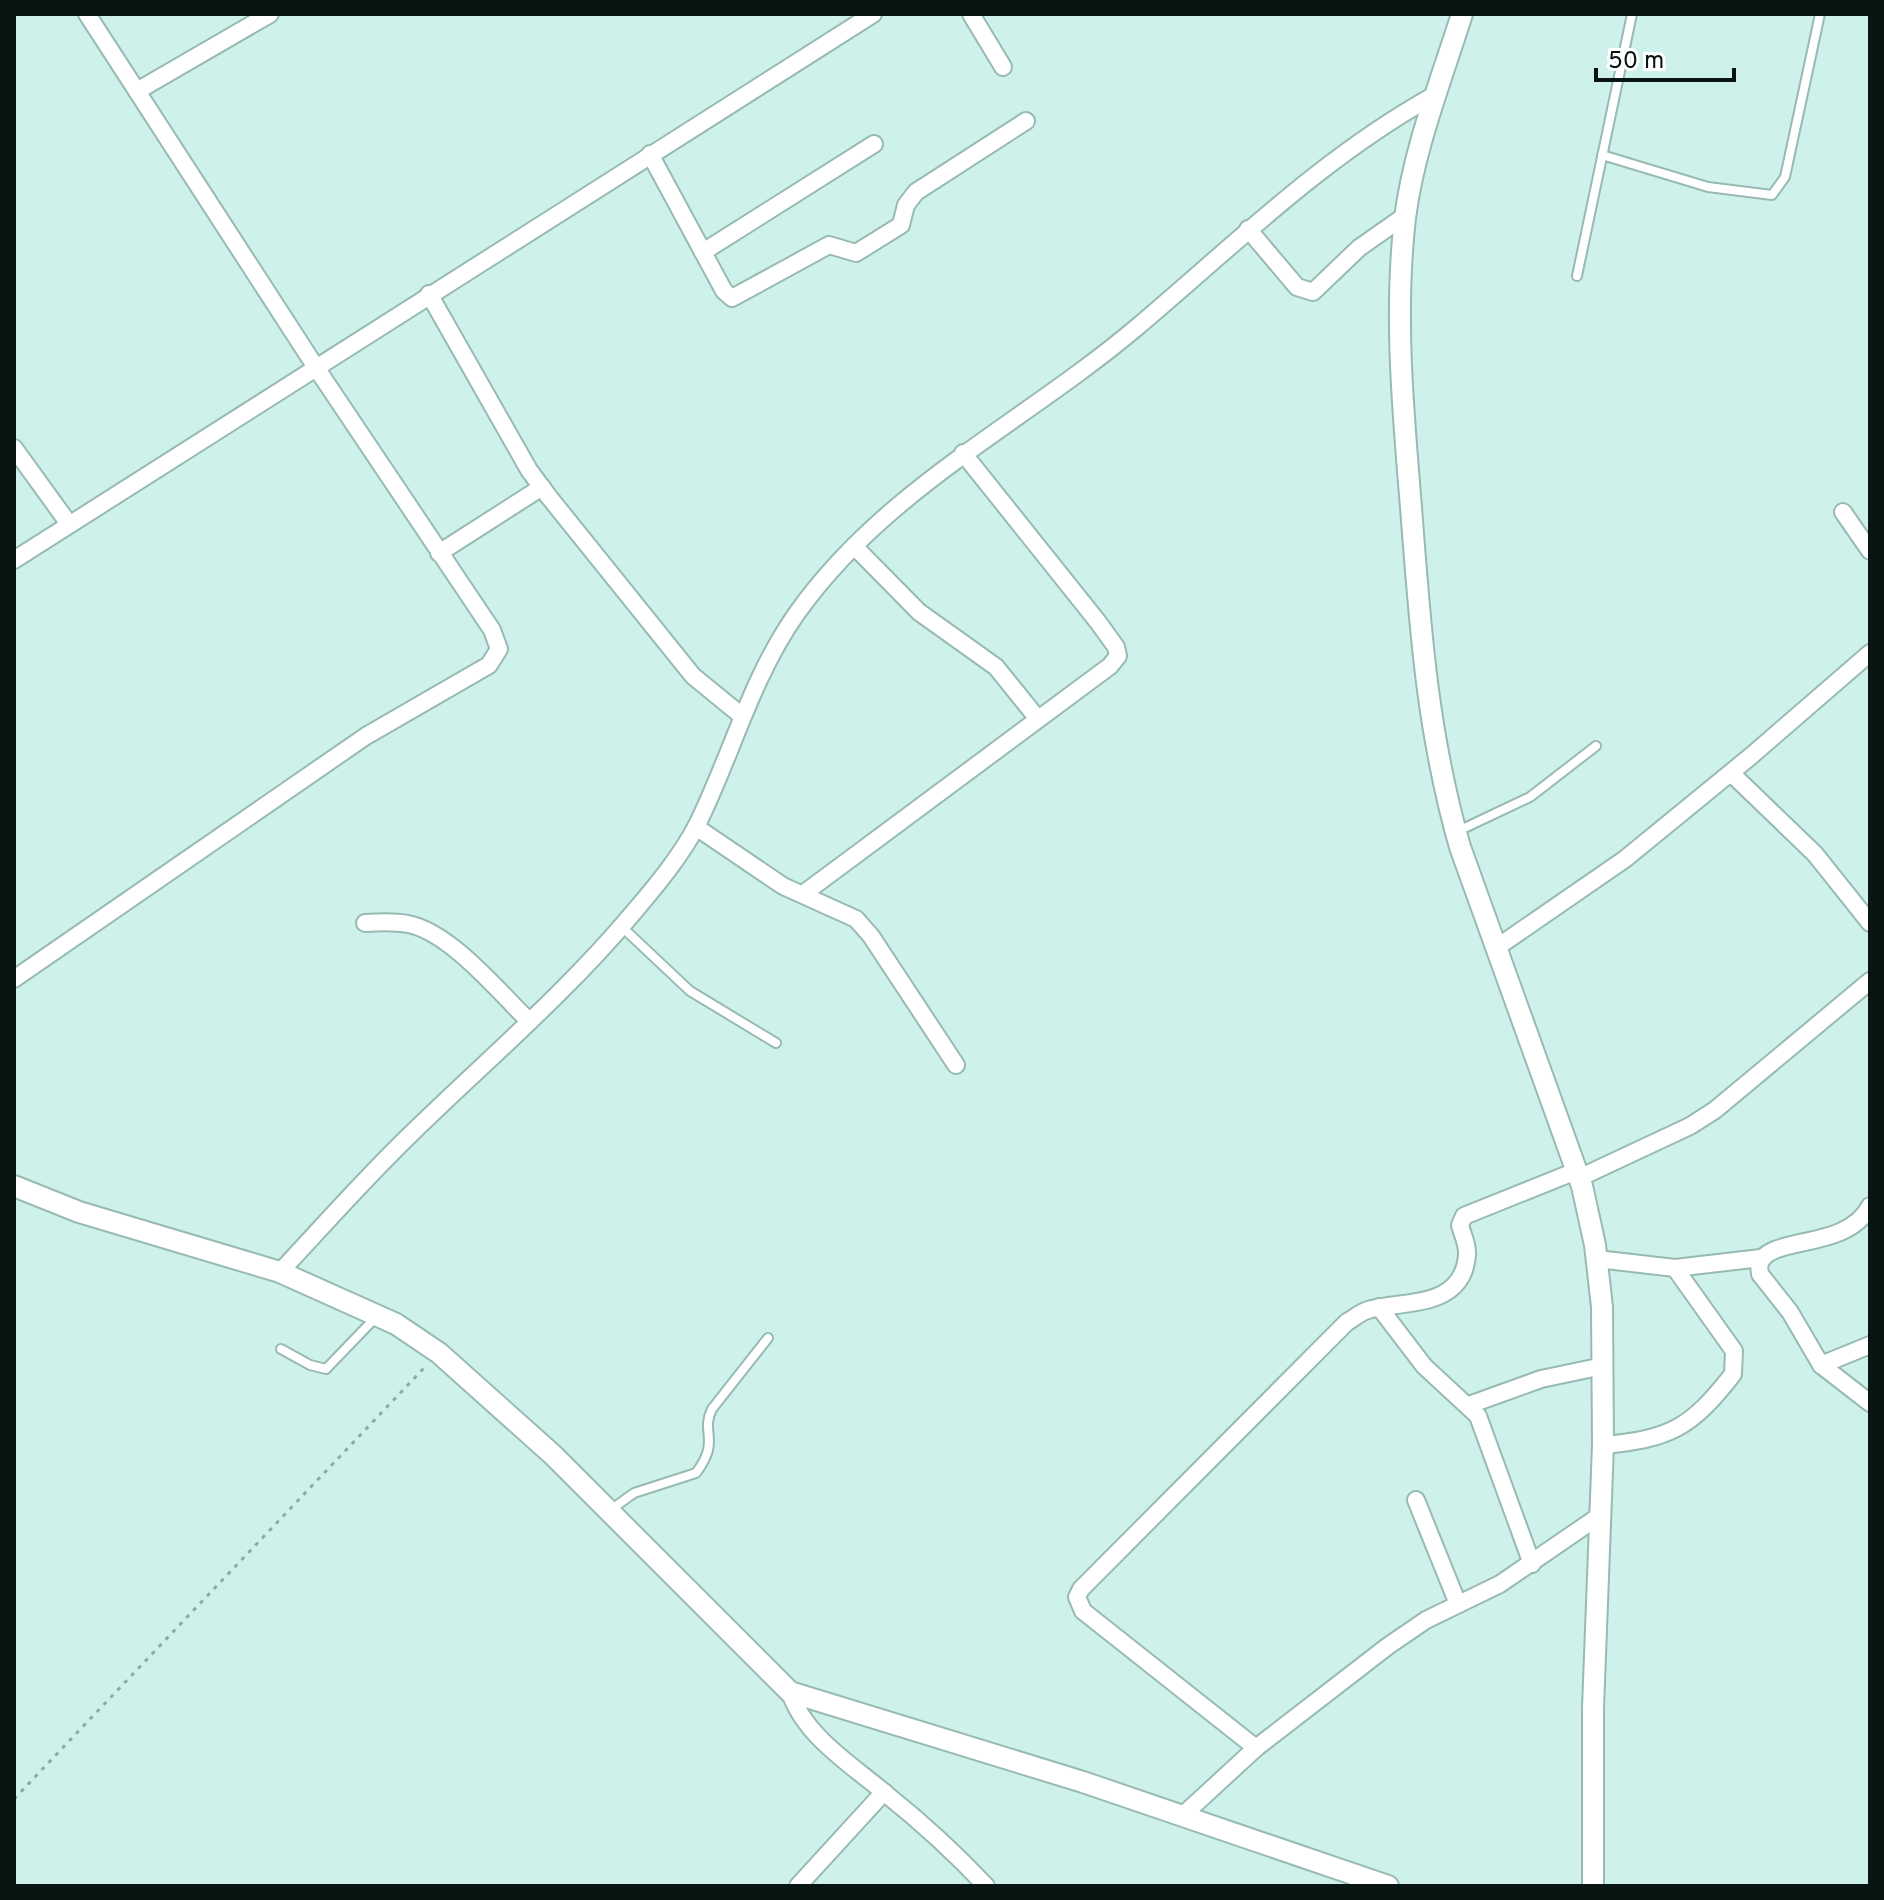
<svg xmlns="http://www.w3.org/2000/svg" width="1884" height="1900" viewBox="0 0 1884 1900" font-family="Overpass,sans-serif">
	<rect width="100%" height="100%" fill="#cef2eb"/>
	<g fill="none" stroke-linecap="round" stroke-linejoin="round">
		<defs>
			<g id="service">
				<polyline points="1602,155 1708,187 1772,195 1785,177 1820,14"/>
				<polyline points="1577,276 1632,14"/>
				<polyline points="1456,832 1530,797 1596,746"/>
				<polyline points="622,927 690,991 776,1043"/>
				<polyline points="281,1349 310,1365 326,1369 377,1316"/>
				<path d="M609,1511L634,1493L696,1473C721,1440 700,1433 712,1409L768,1338"/>
			</g>
			<g id="minor">
				<polyline points="971,14 1003,67"/>
				<polyline points="137,91 270,14"/>
				<polyline points="650,154 724,291 732,298 829,245 856,253 901,225 906,205 916,192 1026,121"/>
				<polyline points="1248,229 1297,287 1313,292 1359,248 1406,215"/>
				<polyline points="703,252 874,144"/>
				<polyline points="429,294 529,470 549,497 693,676 742,716"/>
				<polyline points="14,448 69,524"/>
				<polyline points="1843,512 1870,551"/>
				<polyline points="854,546 919,612 996,667 1038,719"/>
				<polyline points="439,553 542,487"/>
				<polyline points="14,560 873,14"/>
				<polyline points="1731,773 1815,854 1870,923"/>
				<polyline points="696,827 783,886 856,919 871,936 956,1065"/>
				<polyline points="803,894 1110,666 1118,656 1116,647 1098,622 963,453"/>
				<path d="M365,923C379,922 394,921 408,924C450,932 498,991 528,1020"/>
				<polyline points="1496,948 1625,859 1751,756 1870,653"/>
				<polyline points="14,979 366,736 489,665 499,649 492,630 315,366 87,14"/>
				<polyline points="1579,1178 1690,1126 1715,1110 1870,981"/>
				<path d="M1870,1206C1846,1252 1768,1234 1759,1265L1760,1274L1790,1312L1821,1365L1870,1403"/>
				<polyline points="1597,1259 1675,1268 1761,1258"/>
				<path d="M280,1272C324,1225 367,1176 413,1132C487,1060 567,992 633,913C656,886 681,856 697,825C732,754 751,678 797,613C885,489 1023,423 1136,328C1232,247 1323,157 1433,96"/>
				<polyline points="1379,1307 1424,1366 1478,1416 1532,1564"/>
				<polyline points="1821,1365 1870,1345"/>
				<polyline points="1469,1405 1541,1379 1603,1366"/>
				<path d="M1603,1445C1670,1439 1691,1428 1733,1374L1734,1351L1675,1268"/>
				<polyline points="1416,1500 1458,1604"/>
				<path d="M790,1692C804,1736 852,1765 886,1794C921,1822 955,1853 986,1886"/>
				<path d="M1256,1748L1083,1611L1077,1597L1081,1589L1347,1322C1354,1318 1361,1312 1368,1310C1401,1300 1463,1310 1467,1255C1468,1244 1462,1234 1460,1225L1464,1216L1576,1171"/>
				<polyline points="1181,1817 1256,1748 1388,1646 1426,1620 1500,1584 1602,1514"/>
				<polyline points="798,1886 884,1792"/>
			</g>
			<g id="tertiary">
				<path d="M1462,14C1441,81 1414,148 1405,218C1394,314 1403,411 1411,507C1420,626 1427,732 1460,847L1582,1186L1595,1245L1602,1307L1603,1445L1593,1708V1886"/>
				<polyline points="14,1186 79,1212 280,1272 396,1324 439,1353 553,1455 790,1692 1083,1782 1388,1886"/>
			</g>
		</defs>
		<use href="#service" stroke="#97bab3" stroke-width="12"/>
		<use href="#minor" stroke="#97bab3" stroke-width="20"/>
		<use href="#tertiary" stroke="#97bab3" stroke-width="24"/>
		<polyline stroke="#8eaaa5" stroke-width="3" stroke-dasharray="4 6" stroke-linecap="butt" points="14,1799 425,1367"/>
		<use href="#service" stroke="#fff" stroke-width="8"/>
		<use href="#minor" stroke="#fff" stroke-width="16"/>
		<use href="#tertiary" stroke="#fff" stroke-width="20"/>
	</g>
	<rect width="1884" height="1900" fill="none" stroke="#081513" stroke-width="32"/>
	<path d="M1596 68v12h138v-12" fill="none" stroke="#081513" stroke-width="4"/>
	<text x="1608" y="68" font-size="24" fill="#081513" stroke="#ffffff" stroke-width="6" paint-order="stroke">50 m</text>
</svg>
